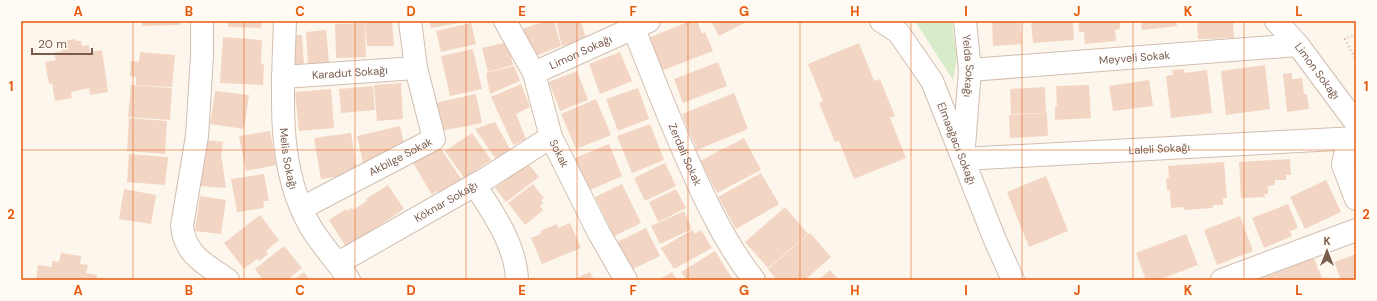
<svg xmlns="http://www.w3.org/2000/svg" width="1377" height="301" viewBox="0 0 1377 301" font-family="'DM Sans',sans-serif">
	<rect width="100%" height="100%" fill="#fdf6ec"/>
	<polygon fill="#d8ecc9" points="913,21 952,21 957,59 953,80 917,24"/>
	<g fill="#f3d5c3">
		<polygon points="142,21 180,21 180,25 142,26"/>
		<polygon points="228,21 262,21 261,28 228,27"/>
		<polygon points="365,21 392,21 394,46 367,46"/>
		<polygon points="429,21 465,21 465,22 431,28"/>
		<polygon points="545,21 554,21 561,46 533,57 520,30"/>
		<polygon points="556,21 581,21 586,39 562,46"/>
		<polygon points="690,21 697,21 702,34 705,32 713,51 661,71 648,38"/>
		<polygon points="711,21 748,21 719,36"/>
		<polygon points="992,21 1020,21 1022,44 993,46"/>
		<polygon points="1031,21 1073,21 1074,40 1033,43"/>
		<polygon points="1078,21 1120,21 1120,29 1115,30 1116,41 1085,44 1084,32 1079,32"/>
		<polygon points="1141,21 1176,21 1177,26 1142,30"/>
		<polygon points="1197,21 1233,21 1234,38 1198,39"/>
		<polygon points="365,23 366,57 336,58 335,24"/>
		<polygon points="471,23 476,44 441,52 436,31"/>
		<polygon points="326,30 329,63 308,64 306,32"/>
		<polygon points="289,35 302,35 304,65 291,66"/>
		<polygon points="223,37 262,40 261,63 264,64 263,85 220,83"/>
		<polygon points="75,39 76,41 81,41 82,46 89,45 90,52 102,50 108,92 90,95 89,88 71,92 72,98 55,101 52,83 49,84 45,62 56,60 54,53 62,51 61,44 64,43 64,41"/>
		<polygon points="507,42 513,65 488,72 482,48"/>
		<polygon points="859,43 874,81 880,79 895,116 890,118 906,158 854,179 839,141 835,142 819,103 823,101 808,64"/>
		<polygon points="473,49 482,89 450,96 441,56"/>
		<polygon points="140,52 175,55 172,87 136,85 136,77 130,76 131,61 139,62"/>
		<polygon points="620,52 632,81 600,94 589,64"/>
		<polygon points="718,62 727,86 683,103 674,79"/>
		<polygon points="1265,65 1270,109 1226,115 1221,71"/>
		<polygon points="514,66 520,81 490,94 486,73"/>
		<polygon points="1183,69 1185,73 1207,70 1212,113 1171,118 1166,76 1173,75 1172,70"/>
		<polygon points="577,71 588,100 560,111 549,82"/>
		<polygon points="1292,73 1292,79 1302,78 1304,94 1307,94 1309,109 1287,112 1283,74"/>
		<polygon points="1149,80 1153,106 1113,111 1109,86"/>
		<polygon points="401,83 403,119 377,121 374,85"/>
		<polygon points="521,84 530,107 516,114 526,139 513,145 491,97"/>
		<polygon points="131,85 172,88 170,120 128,117"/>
		<polygon points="1089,85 1091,118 1055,120 1055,106 1057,106 1056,86"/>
		<polygon points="373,86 375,110 341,113 339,89"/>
		<polygon points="1045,87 1046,113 1011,114 1010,89"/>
		<polygon points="638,88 649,119 618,131 606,99"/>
		<polygon points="331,89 334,128 299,131 295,92"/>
		<polygon points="215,91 249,95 244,129 210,124"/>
		<polygon points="734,93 748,129 697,150 682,114"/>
		<polygon points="476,94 482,123 441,131 435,103"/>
		<polygon points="596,99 611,135 576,149 561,114"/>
		<polygon points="1047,113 1048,136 1010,138 1009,115"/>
		<polygon points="129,118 167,121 165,154 127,151"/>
		<polygon points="495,122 510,149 496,159 475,129"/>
		<polygon points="650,124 664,160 632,173 617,136"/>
		<polygon points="400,126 406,152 363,163 357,136"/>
		<polygon points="270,131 276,165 246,171 239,136"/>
		<polygon points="351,133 357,174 321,179 314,138"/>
		<polygon points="472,133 491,160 464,178 445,151"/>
		<polygon points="744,138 761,170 717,193 700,161"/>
		<polygon points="205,140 223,142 221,154 226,188 200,186"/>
		<polygon points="437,143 462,180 440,195 437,191 432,195 412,161"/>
		<polygon points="609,144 622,176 588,191 575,158"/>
		<polygon points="129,154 168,157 165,185 127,182"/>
		<polygon points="1290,159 1291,175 1286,175 1286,180 1275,180 1275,185 1268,186 1268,194 1264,194 1265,197 1241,198 1239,162"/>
		<polygon points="1224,162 1227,198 1223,198 1223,205 1213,205 1213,208 1184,210 1184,207 1171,208 1170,190 1167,190 1166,179 1169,178 1168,166"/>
		<polygon points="528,163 539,177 506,202 495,188"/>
		<polygon points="665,163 676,186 645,201 634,178"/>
		<polygon points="761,173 779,204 736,229 718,197"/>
		<polygon points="264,174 269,201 263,201 264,208 237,212 231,179"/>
		<polygon points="1046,176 1068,231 1029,247 1007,192"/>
		<polygon points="1326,180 1341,212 1305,229 1290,197"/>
		<polygon points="533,184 544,198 541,200 543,203 540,206 543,210 525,225 508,203"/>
		<polygon points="622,184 641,223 614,236 595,197"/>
		<polygon points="388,185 404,209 346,247 329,220 346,209 347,211 352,208 353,210 367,201 366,199"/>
		<polygon points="124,189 156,195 151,224 119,219"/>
		<polygon points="676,189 686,208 658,222 649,202"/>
		<polygon points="200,196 226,200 221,234 195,231"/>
		<polygon points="1288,204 1298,228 1290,231 1292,236 1264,248 1252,218"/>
		<polygon points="785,207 808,234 768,268 745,242"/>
		<polygon points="684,211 692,229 660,244 651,226"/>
		<polygon points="260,215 279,240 266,251 268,254 259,261 257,259 244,269 224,243"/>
		<polygon points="1240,216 1253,251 1217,265 1204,230"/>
		<polygon points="570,223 581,248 542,264 531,238 541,234 540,231 557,224 558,228"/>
		<polygon points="646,228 660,256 631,270 617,242"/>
		<polygon points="692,230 695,234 701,230 712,248 674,269 661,248"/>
		<polygon points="810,233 831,257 805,280 777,280 768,269"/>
		<polygon points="1186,234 1198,265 1158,280 1146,280 1136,253"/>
		<polygon points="284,246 302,268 287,280 263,280 255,269"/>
		<polygon points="715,251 733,280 687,280 681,272"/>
		<polygon points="61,253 81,256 80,264 88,265 86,273 97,275 97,280 36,280 38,265 52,267 52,261 59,262"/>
		<polygon points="1356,254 1356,280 1341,280 1334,262"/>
		<polygon points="1314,258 1323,280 1264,280 1263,278"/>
		<polygon points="830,270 839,280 818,280"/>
		<polygon points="304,272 310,280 294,280"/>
		<polygon points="590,272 594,280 572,280"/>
		<polygon points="672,272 677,280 658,280"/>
	</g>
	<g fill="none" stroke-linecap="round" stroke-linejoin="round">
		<defs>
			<g id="street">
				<path d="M202,21V56L197,136L182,226C185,255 205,264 228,280"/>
				<path id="s1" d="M285,21C283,89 275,165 310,226C321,245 337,261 349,280"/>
				<path id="s2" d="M505,21L534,73L551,137L599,233L626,280"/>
				<path id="s3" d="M631,21C646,60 661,99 678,138C699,187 721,238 754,280"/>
				<path id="s4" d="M881,21L898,32L932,81L995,240L1013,280"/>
				<path id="s5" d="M965,21L970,70L963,159L1356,138"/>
				<path id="s6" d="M1276,21L1298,45L1356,123"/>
				<path id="s7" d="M970,70L1298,45"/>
				<path id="s8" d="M534,73L649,21"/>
				<path id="s9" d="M283,77L416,68"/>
				<polyline points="1356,145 1345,155 1343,165 1356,199"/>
				<path d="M475,185C493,213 516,245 517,280"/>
				<path id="s10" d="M302,208L434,139L416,68L410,21"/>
				<path id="s11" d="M338,263L487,178L551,137"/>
				<polyline points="1222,280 1356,230"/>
			</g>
		</defs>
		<use href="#street" stroke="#d1beb0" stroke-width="24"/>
		<polyline stroke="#d9b8a5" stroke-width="2.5" stroke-dasharray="1 3" stroke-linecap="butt" points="1356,34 1345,39 1356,60"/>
		<use href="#street" stroke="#fff" stroke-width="22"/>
	</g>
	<path fill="none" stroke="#e8590c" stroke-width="1" stroke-opacity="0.55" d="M133,21V280M244,21V280M355,21V280M466,21V280M577,21V280M688,21V280M800,21V280M911,21V280M1022,21V280M1133,21V280M1244,21V280M21,150H1356"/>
	<g text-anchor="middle" stroke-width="3" stroke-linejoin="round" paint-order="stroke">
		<g font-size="11" fill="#7a5c4d" stroke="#fffaf3">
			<text dy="4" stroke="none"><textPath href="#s8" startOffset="51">Limon Sokağı</textPath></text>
			<text dy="4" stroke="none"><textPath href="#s7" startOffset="165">Meyveli Sokak</textPath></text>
			<text dy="4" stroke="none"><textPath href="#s5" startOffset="45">Yelda Sokağı</textPath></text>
			<text dy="4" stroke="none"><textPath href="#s6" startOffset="65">Limon Sokağı</textPath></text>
			<text dy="4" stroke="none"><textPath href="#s9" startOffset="67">Karadut Sokağı</textPath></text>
			<text dy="4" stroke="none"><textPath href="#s4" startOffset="147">Elmaağacı Sokağı</textPath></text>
			<text dy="4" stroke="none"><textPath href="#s5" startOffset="335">Laleli Sokağı</textPath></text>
			<text dy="4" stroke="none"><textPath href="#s2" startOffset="144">Sokak</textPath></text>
			<text dy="4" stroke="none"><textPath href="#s3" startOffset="144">Zerdali Sokak</textPath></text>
			<text dy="4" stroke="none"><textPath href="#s10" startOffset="111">Akbilge Sokak</textPath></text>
			<text dy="4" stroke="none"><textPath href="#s1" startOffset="138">Melis Sokağı</textPath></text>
			<text dy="4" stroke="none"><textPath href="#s11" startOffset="124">Köknar Sokağı</textPath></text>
		</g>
	</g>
	<rect width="1377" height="301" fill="none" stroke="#fffaf3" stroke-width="44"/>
	<g transform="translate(1327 251)" stroke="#fffaf3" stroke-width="3" paint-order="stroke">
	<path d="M0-3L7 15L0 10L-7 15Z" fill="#7a5c4d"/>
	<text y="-6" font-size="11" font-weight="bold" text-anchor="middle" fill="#7a5c4d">K</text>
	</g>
	<path d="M32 48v6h60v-6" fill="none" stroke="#7a5c4d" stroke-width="2"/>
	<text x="38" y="48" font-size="12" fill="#7a5c4d" stroke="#fffaf3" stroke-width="3" paint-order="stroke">20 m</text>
	<rect x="22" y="22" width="1333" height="257" fill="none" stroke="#e8590c" stroke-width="1.5"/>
	<g font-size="13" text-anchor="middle" font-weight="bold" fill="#e8590c">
		<text x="78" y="16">A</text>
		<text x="189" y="16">B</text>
		<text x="300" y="16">C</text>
		<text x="411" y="16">D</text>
		<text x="522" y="16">E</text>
		<text x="633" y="16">F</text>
		<text x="744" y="16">G</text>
		<text x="855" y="16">H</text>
		<text x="966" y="16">I</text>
		<text x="1077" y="16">J</text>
		<text x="1188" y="16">K</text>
		<text x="1299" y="16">L</text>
		<text x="11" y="91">1</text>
		<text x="1366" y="91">1</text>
		<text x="11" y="219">2</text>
		<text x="1366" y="219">2</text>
		<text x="78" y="295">A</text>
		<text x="189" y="295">B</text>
		<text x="300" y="295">C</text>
		<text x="411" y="295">D</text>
		<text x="522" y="295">E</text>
		<text x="633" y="295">F</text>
		<text x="744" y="295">G</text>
		<text x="855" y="295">H</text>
		<text x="966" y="295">I</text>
		<text x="1077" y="295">J</text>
		<text x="1188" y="295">K</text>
		<text x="1299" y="295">L</text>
	</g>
</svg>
